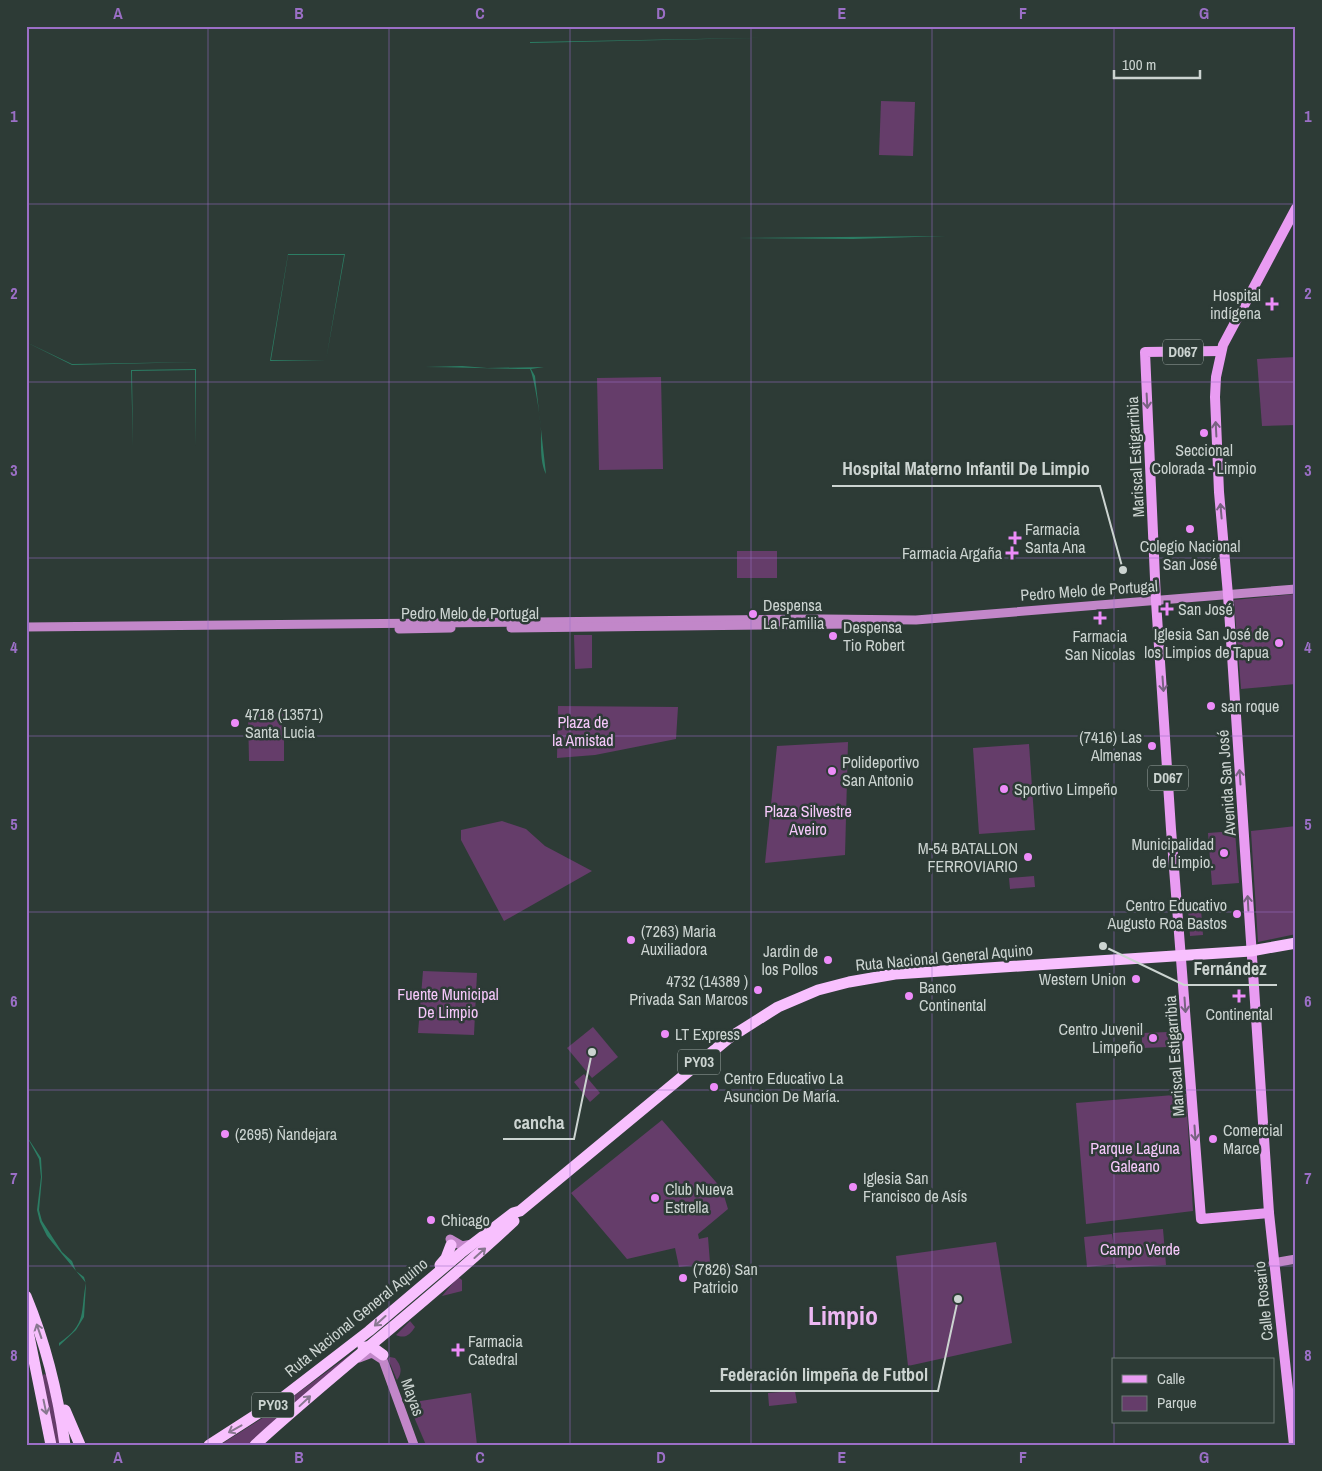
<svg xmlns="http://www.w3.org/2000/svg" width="1322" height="1471" viewBox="0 0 1322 1471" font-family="'Archivo Narrow',sans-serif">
	<rect width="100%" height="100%" fill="#2d3b36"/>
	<g fill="#653d6a">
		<polygon points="881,101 915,102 913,156 879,155"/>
		<polygon points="1296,357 1296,425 1262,426 1257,359"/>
		<polygon points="661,377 663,469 599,470 597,378"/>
		<rect x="737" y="551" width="40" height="27"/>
		<polygon points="1296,594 1296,684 1241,689 1234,600"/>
		<polygon points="574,635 592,635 592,668 575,669"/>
		<polygon points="558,706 678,707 676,739 595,755 557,758"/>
		<polygon points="284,712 284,761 249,761 248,713"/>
		<polygon points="848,742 845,855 765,863 777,746"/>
		<polygon points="1029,744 1035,830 979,834 973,748"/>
		<polygon points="502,821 526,829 545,846 592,871 504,921 461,840 461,830"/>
		<polygon points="1296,826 1296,934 1258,942 1251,831"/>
		<polygon points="1235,831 1239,883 1212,885 1208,833"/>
		<polygon points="1034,876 1035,887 1010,889 1009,878"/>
		<polygon points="1201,909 1203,935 1190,936 1188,910"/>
		<polygon points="423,971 477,973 474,1035 418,1033"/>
		<polygon points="593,1027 618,1057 592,1078 567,1048"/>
		<polygon points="1168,1032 1168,1047 1142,1048 1142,1033"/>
		<polygon points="584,1074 600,1093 590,1102 574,1082"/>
		<polygon points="1186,1094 1193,1211 1086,1224 1076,1103"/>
		<polygon points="662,1120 722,1189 728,1209 698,1234 699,1239 708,1237 710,1263 679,1267 675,1248 627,1259 571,1193"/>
		<polygon points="1163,1229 1166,1265 1116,1268 1115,1264 1087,1267 1084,1237 1112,1234 1114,1247 1113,1233"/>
		<polygon points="996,1242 1012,1343 908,1366 896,1256"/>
		<polygon points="458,1277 462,1280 462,1291 442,1296"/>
		<path d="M410,1321L415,1327C410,1335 405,1339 396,1335Z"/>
		<polygon points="355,1351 249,1445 220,1445 272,1412"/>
		<path d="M390,1357L395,1358C401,1365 403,1372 397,1380L388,1359Z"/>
		<polygon points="44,1374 47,1375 61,1445 53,1445 42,1377"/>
		<polygon points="795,1391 797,1403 769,1406 768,1393"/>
		<polygon points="471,1393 477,1445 426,1445 408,1403"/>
	</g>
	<g fill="#2c7d64" fill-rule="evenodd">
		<polygon points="800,37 530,43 530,42"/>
		<polygon points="946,236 853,239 737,238 946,236 992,239"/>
		<path d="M288,254H345L326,360L270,361ZM288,255H344L326,360H271Z"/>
		<polygon points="26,342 72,364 198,362 72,365"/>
		<path d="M462,366L487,368L544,367L531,369L535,376L546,474C540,463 541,445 541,431C541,420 534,377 530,369C495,369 460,367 425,367Z"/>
		<polygon points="196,369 195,446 195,370 132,371 133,447 131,370"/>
		<path d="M26,1135L41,1158L42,1177L39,1210L42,1221L62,1252L72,1261L76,1271L84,1277L86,1284L84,1317L76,1330L59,1346V1343C88,1324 80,1311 86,1283L47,1236L40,1222L37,1210L41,1177L39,1159Z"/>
	</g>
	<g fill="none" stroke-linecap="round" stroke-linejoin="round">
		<g stroke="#c287c9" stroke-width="9">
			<polyline points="26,627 824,619 916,620 1296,589"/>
			<polyline points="511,628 851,624"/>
			<polyline points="399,629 451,628"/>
			<polyline points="450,1239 462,1246 472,1244"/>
			<polyline points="1273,1263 1296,1259"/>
			<polyline points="359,1358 372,1353 383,1360 414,1445"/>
		</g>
		<g stroke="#e99cf2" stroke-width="10">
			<polyline points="1221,351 1145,352 1156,601 1171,829 1201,1219 1269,1213"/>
			<polyline points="1294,1445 1269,1213 1228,595 1219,492 1215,397 1216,377 1223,345 1296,208"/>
		</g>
		<g stroke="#f8c0fe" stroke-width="11">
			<polyline points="440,1265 446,1258 451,1245"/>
			<path d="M26,1296C46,1344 58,1394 65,1445"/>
			<polyline points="26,1321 51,1445"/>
			<polyline points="363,1347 372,1347 383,1355"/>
			<polyline points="65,1410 80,1445"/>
			<polyline points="209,1445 282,1398 369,1331 461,1253 513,1213 520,1211 729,1038 778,1007 818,990 849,982 895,974 1251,951 1296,943"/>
			<path d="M255,1445C339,1368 431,1299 514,1221"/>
		</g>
	</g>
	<defs><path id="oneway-shaft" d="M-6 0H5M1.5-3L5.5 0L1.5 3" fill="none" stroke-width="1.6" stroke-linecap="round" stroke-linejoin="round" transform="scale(1.25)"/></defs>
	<g stroke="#786281">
		<use href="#oneway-shaft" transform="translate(1147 401) rotate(87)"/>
		<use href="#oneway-shaft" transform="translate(1216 429) rotate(-93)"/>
		<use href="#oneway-shaft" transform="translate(1221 511) rotate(-95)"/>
		<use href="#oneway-shaft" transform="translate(1163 684) rotate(86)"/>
		<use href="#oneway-shaft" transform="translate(1240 777) rotate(-94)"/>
		<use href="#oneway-shaft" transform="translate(1248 903) rotate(-93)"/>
		<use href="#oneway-shaft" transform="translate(1185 1005) rotate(86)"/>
		<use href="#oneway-shaft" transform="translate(1195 1133) rotate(86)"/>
	</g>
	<g stroke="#887790">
		<use href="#oneway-shaft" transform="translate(480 1253) rotate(-42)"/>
		<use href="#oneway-shaft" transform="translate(380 1321) rotate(138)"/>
		<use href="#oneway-shaft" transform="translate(39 1331) rotate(-109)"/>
		<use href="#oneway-shaft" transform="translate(305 1401) rotate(-43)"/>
		<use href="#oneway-shaft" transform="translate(45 1407) rotate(78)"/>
		<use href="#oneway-shaft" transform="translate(235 1429) rotate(151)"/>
	</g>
	<path fill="none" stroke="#9b6fc6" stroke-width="1" stroke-opacity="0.55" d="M208,26V1445M389,26V1445M570,26V1445M751,26V1445M932,26V1445M1114,26V1360M26,204H1296M26,382H1296M26,558H1296M26,736H1296M26,912H1296M26,1090H1296M26,1266H1296M1114,1422V1445"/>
	<g fill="#ed8cf9" stroke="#2d3b36" stroke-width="2">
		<path d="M1269.5 296.5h5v5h5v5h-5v5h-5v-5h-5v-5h5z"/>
		<circle cx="1204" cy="433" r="5"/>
		<circle cx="1190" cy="529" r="5"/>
		<path d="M1012.5 530.5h5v5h5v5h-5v5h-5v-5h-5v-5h5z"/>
		<path d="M1009.5 545.5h5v5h5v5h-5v5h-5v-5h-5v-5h5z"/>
		<path d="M1164.5 601.5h5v5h5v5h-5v5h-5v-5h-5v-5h5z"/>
		<circle cx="753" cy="614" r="5"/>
		<path d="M1097.5 610.5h5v5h5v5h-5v5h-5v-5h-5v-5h5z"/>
		<circle cx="833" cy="636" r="5"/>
		<circle cx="1279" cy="643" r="5"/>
		<circle cx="1211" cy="706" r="5"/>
		<circle cx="235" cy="723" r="5"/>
		<circle cx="1152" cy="746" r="5"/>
		<circle cx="832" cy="771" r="5"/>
		<circle cx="1004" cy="789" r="5"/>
		<circle cx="1224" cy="853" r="5"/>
		<circle cx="1028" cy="857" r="5"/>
		<circle cx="1237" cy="914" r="5"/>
		<circle cx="631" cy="940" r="5"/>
		<circle cx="828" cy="960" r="5"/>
		<circle cx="1136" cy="979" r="5"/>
		<circle cx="758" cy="990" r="5"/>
		<circle cx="909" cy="996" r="5"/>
		<path d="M1236.5 988.5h5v5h5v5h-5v5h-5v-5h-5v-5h5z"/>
		<circle cx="665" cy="1034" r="5"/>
		<circle cx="1153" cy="1038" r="5"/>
		<circle cx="714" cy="1087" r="5"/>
		<circle cx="225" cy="1134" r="5"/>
		<circle cx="1213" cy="1139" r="5"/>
		<circle cx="853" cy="1187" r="5"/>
		<circle cx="655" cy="1198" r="5"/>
		<circle cx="431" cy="1220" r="5"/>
		<circle cx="683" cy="1278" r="5"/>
		<path d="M455.5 1342.5h5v5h5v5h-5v5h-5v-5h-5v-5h5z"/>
	</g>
	<g text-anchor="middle" stroke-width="5" stroke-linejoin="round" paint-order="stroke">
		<g fill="#2d3b36" stroke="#9ca6a2" stroke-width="1">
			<rect x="1163" y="339.5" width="40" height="25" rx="4"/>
			<rect x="1148" y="765.5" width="40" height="25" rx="4"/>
			<rect x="678" y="1049.5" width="42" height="25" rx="4"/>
			<rect x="252" y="1392.5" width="42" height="25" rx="4"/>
		</g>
		<g font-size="15" font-weight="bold" fill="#ccd4d1">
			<text x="1183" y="357">D067</text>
			<text x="1168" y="783">D067</text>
			<text x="699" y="1067">PY03</text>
			<text x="273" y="1410">PY03</text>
		</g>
		<g font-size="16" fill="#ccd4d1" stroke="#2d3b36" text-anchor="start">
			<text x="1261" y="301" text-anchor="end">Hospital<tspan x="1261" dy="18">indígena</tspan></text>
			<text x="1204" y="456" text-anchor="middle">Seccional<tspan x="1204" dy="18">Colorada - Limpio</tspan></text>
			<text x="1025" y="535">Farmacia<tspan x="1025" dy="18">Santa Ana</tspan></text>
			<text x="1190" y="552" text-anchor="middle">Colegio Nacional<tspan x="1190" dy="18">San José</tspan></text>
			<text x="1002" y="559" text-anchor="end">Farmacia Argaña</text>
			<text x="763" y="611">Despensa<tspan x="763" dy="18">La Familia</tspan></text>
			<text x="1178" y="615">San José</text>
			<text x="843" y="633">Despensa<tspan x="843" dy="18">Tio Robert</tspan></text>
			<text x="1269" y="640" text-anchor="end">Iglesia San José de<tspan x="1269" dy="18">los Limpios de Tapua</tspan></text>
			<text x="1100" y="642" text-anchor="middle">Farmacia<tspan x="1100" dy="18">San Nicolas</tspan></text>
			<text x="1221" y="712">san roque</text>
			<text x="245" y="720">4718 (13571)<tspan x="245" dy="18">Santa Lucia</tspan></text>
			<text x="1142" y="743" text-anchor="end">(7416) Las<tspan x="1142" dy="18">Almenas</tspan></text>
			<text x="842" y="768">Polideportivo<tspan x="842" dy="18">San Antonio</tspan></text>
			<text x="1014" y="795">Sportivo Limpeño</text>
			<text x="1214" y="850" text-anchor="end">Municipalidad<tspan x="1214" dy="18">de Limpio.</tspan></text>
			<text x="1018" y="854" text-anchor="end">M-54 BATALLON<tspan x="1018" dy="18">FERROVIARIO</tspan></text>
			<text x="1227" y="911" text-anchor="end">Centro Educativo<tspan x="1227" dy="18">Augusto Roa Bastos</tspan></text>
			<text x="641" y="937">(7263) Maria<tspan x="641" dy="18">Auxiliadora</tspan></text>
			<text x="818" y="957" text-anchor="end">Jardin de<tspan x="818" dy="18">los Pollos</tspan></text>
			<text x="1126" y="985" text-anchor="end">Western Union</text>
			<text x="748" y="987" text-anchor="end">4732 (14389 )<tspan x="748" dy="18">Privada San Marcos</tspan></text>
			<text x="919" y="993">Banco<tspan x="919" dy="18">Continental</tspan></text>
			<text x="1239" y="1020" text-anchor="middle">Continental</text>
			<text x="1143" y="1035" text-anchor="end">Centro Juvenil<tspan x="1143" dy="18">Limpeño</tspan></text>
			<text x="675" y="1040">LT Express</text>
			<text x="724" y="1084">Centro Educativo La<tspan x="724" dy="18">Asuncion De María.</tspan></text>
			<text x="1223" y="1136">Comercial<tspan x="1223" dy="18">Marce</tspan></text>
			<text x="235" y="1140">(2695) Ñandejara</text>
			<text x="863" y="1184">Iglesia San<tspan x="863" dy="18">Francisco de Asís</tspan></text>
			<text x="665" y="1195">Club Nueva<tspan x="665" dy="18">Estrella</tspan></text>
			<text x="441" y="1226">Chicago</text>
			<text x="693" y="1275">(7826) San<tspan x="693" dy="18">Patricio</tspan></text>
			<text x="468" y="1347">Farmacia<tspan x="468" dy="18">Catedral</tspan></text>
		</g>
		<g font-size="16" fill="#ccd4d1" stroke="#2d3b36">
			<text transform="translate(1135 457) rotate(-93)" y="6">Mariscal Estigarribia</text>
			<text transform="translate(1089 590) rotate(-4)" y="6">Pedro Melo de Portugal</text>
			<text x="470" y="619">Pedro Melo de Portugal</text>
			<text transform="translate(1226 783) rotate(-94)" y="6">Avenida San José</text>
			<text transform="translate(944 957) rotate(-5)" y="6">Ruta Nacional General Aquino</text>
			<text transform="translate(1174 1056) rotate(-94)" y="6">Mariscal Estigarribia</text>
			<text transform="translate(1263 1301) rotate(-96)" y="6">Calle Rosario</text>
			<text transform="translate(356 1317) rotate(-39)" y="6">Ruta Nacional General Aquino</text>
			<text transform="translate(413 1397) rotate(70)" y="6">Mayas</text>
		</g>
		<g font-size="16" fill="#f6c8fb" stroke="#2d3b36">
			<text x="583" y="728">Plaza de<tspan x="583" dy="18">la Amistad</tspan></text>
			<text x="808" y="817">Plaza Silvestre<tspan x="808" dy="18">Aveiro</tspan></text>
			<text x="448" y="1000">Fuente Municipal<tspan x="448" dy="18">De Limpio</tspan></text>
			<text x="1135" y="1154">Parque Laguna<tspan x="1135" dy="18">Galeano</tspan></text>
			<text x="1140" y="1255">Campo Verde</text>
		</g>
		<g font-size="26" font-weight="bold" fill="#edb7f3" stroke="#2d3b36">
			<text x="843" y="1325">Limpio</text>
		</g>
	</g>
	<path fill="none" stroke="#ccd4d1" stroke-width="2" d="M1123 570L1100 486H832M1103 946L1184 985H1277M592 1052L574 1139H503M958 1299L938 1391H710"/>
	<g fill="#ccd4d1" stroke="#2d3b36" stroke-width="2">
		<circle cx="1123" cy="570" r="5"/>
		<circle cx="1103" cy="946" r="5"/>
		<circle cx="592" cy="1052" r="5"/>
		<circle cx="958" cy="1299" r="5"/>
	</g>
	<g font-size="18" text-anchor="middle" font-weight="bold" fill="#ccd4d1" stroke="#2d3b36" stroke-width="5" stroke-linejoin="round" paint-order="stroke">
		<text x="966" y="475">Hospital Materno Infantil De Limpio</text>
		<text x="1230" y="975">Fernández</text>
		<text x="539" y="1129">cancha</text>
		<text x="824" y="1381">Federación limpeña de Futbol</text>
	</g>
	<rect width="1322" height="1471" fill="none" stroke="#2d3b36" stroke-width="55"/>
	<rect x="1112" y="1358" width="162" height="65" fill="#2d3b36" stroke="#6d7874"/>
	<rect x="1122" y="1375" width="25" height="8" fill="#e99cf2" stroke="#6d7874"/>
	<text x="1157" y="1384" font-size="15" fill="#ccd4d1">Calle</text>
	<rect x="1122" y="1396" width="25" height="15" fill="#653d6a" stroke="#6d7874"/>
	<text x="1157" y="1408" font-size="15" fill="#ccd4d1">Parque</text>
	<path d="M1114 70v8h86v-8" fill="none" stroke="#ccd4d1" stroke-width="2.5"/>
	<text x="1122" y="70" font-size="15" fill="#ccd4d1" stroke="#2d3b36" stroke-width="4" paint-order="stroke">100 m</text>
	<rect x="28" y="28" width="1266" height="1416" fill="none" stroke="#9b6fc6" stroke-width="2"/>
	<g font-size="16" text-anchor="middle" font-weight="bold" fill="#9b6fc6">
		<text x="118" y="19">A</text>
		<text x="299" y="19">B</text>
		<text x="480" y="19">C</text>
		<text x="661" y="19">D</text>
		<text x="842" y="19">E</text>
		<text x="1023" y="19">F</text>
		<text x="1204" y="19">G</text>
		<text x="14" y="122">1</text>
		<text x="1308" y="122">1</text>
		<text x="14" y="299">2</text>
		<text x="1308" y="299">2</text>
		<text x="14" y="476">3</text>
		<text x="1308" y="476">3</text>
		<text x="14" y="653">4</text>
		<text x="1308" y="653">4</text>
		<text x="14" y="830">5</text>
		<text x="1308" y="830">5</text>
		<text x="14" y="1007">6</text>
		<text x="1308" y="1007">6</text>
		<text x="14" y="1184">7</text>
		<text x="1308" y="1184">7</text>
		<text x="14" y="1361">8</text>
		<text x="1308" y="1361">8</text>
		<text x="118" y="1463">A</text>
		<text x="299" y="1463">B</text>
		<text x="480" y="1463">C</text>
		<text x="661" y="1463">D</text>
		<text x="842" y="1463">E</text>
		<text x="1023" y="1463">F</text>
		<text x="1204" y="1463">G</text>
	</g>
</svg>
